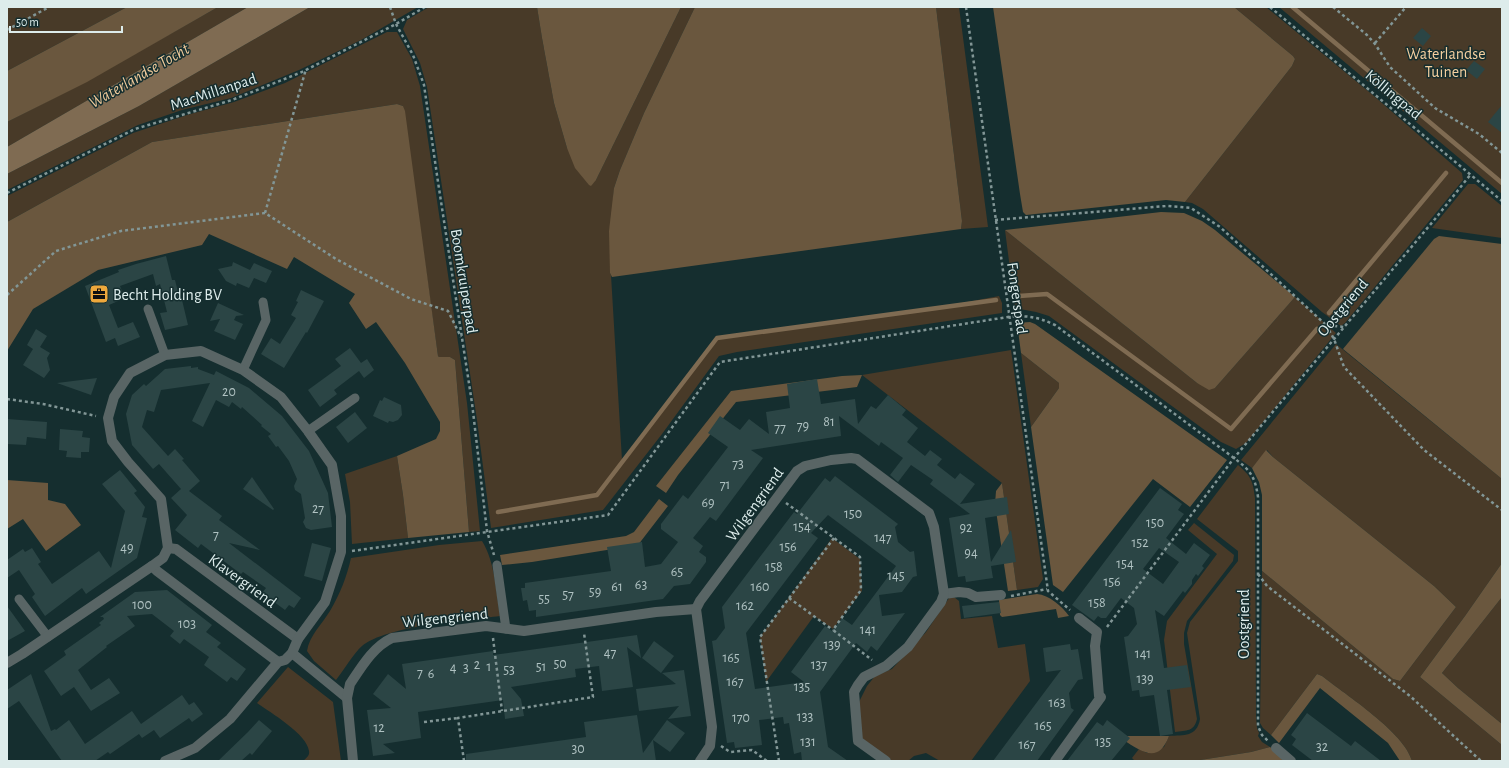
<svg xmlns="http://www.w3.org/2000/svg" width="1509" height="768" viewBox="0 0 1509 768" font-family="'Alegreya Sans',sans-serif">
	<rect width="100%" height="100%" fill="#152e2f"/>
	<g fill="#483a28">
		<polygon points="7,7 127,7 7,71"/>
		<polygon points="218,7 248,7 7,147 7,122 87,81"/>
		<polygon points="310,7 418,7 361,40 299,70 231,98 182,110 138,125 7,190 7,174 139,106"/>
		<polygon points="429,7 537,7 542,38 554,103 567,148 596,180 681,7 695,7 644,113 620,170 614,188 610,273 611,275 622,460 716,337 951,305 999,296 1002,303 1002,313 737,352 719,356 662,434 603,510 491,528 477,420 427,87 420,63 403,29 407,20"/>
		<polygon points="936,7 959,7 988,227 961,229 962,221"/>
		<polygon points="1234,7 1266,7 1374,96 1462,173 1463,180 1345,323 1341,326 1322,312 1203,209 1192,203 1185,202 1292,66 1295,59 1293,56"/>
		<polygon points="1279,7 1502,7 1502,194"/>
		<polygon points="387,32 397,32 412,59 420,86 467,403 480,531 469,532 455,360 450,357 439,357 438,356 403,106 397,104 152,142 7,222 7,196 133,133 187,115 234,102 285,83"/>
		<polygon points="1468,184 1475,184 1502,206 1502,238 1432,228"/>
		<polygon points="1005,230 1197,383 1215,388 1295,297 1336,333 1246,443 1236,449 1221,442 1049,316 1036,312 1015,308"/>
		<path d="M1336,344L1502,479V563L1465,616L1420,677L1502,745V761H1412C1405,733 1346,695 1322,676L1317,674L1271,735L1263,728L1260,723L1262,571L1393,679L1400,681L1456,607L1434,586L1273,457L1267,450L1252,468L1241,460Z"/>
		<polygon points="1011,350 1043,579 1038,587 1017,590 1002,483 862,375"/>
		<polygon points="1021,353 1059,383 1059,388 1031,427"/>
		<polygon points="397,456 403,495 408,538 352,544 350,502 345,474"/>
		<path d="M1238,465C1251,476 1253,481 1255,498L1256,717L1257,728L1259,733L1258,736L1262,742L1270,747L1251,752L1194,761H1135L1132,758L1139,749L1147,753L1164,747L1169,736C1184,735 1197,737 1200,719L1187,633L1190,622L1238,561V551L1197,519Z"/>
		<path d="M1194,523L1234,555L1233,561L1187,621L1184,633V644L1197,719C1194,732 1187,730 1175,732L1164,640L1167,621L1217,554L1188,530Z"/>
		<polygon points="832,538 860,559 862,591 833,629 814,616 766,682 760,637"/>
		<path d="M482,541C495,562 496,591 500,616C467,620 386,626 362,646C354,653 343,671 336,680L314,661L307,651C309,636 322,624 330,611C340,594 347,576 351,558L439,545Z"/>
		<polygon points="954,597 959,601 961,619 992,616 998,648 1025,644 1030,681 971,761 940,761 926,753 914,756 908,761 891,761 862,739 859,702 867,686 875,676 892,669 926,632 949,598"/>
		<polygon points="1502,597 1502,724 1458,688 1442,673"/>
		<path d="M288,667L333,702L341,761H303C306,758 310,756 309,751C307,734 271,713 257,703Z"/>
	</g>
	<g fill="#6a573e">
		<polygon points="127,7 218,7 87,82 7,122 7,71"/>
		<polygon points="537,7 681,7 596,180 591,186 589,185 575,168 567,148 554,103 542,38"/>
		<polygon points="695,7 936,7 962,221 961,229 612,277 610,273 609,231 614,188 620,170 644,113"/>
		<polygon points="993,7 1234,7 1293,56 1295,59 1292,66 1185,202 1166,200 1026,215 1023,212 1020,194"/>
		<polygon points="397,104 403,106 405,111 438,356 439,357 450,357 455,360 469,532 408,538 403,495 397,456 436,439 440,431 440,422 405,363 376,322 366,329 349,303 355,294 294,257 287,269 209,234 202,245 98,270 33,309 7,351 7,222 152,142"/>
		<polygon points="1161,212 1184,213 1202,221 1215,230 1295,297 1215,388 1209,390 1197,383 1005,230"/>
		<polygon points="1439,236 1502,244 1502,479 1343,349 1434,239"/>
		<polygon points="1030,322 1035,324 1227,460 1190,507 1153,479 1063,592 1053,585 1031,427 1059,388 1059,383 1021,353 1017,323"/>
		<polygon points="862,375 857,387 736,402 678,475 666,493 656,486 731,391 842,376"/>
		<polygon points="1266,450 1273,457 1434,586 1456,607 1400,681 1393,679 1262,571 1262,495 1259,482 1252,468"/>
		<polygon points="7,480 48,483 48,500 65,504 81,525 46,551 23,519 7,529"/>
		<polygon points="1002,483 1017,590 1008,591 995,504 996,491"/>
		<polygon points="659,499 668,506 638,545 532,562 502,565 500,555 626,536 634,532"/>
		<polygon points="1502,563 1502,597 1442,673 1458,688 1502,724 1502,745 1420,677 1465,616"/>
		<path d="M1037,594C1049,595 1062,606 1069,616L1058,618L1056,609L1002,617L1000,615L999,600Z"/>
		<path d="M1317,674L1322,676C1346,695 1405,733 1412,761H1400L1388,743L1320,688L1279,743L1271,735Z"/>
		<path d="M1124,736H1169C1158,765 1142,751 1123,740Z"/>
		<polygon points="1270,747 1285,759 1278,761 1194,761 1251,752"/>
	</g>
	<g fill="#7f6b52">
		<polygon points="248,7 310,7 139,106 7,174 7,147"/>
		<polygon points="1289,7 1296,7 1502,180 1502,186"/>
	</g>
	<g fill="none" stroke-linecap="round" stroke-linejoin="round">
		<g stroke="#7f6b52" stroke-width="4.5">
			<polyline points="1019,296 1047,294 1231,429 1317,329"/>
			<polyline points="1329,313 1446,173"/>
			<polyline points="498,512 597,495 717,338 996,300"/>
		</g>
	</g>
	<g fill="#2b4545" fill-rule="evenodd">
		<polygon points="1422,28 1431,36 1423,46 1413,38"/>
		<polygon points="1474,61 1485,69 1477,79 1466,70"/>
		<polygon points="1502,105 1502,133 1488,122"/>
		<polygon points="166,256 172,280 175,280 180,300 182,300 188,325 165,330 160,313 167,312 160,284 156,286 153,274 120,286 125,298 109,305 118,328 133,322 140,337 118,346 115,338 106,342 85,286 119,272 118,270 136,264"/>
		<polygon points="233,262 250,270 254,263 272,271 266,283 254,278 249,288 237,283 236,286 226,281 218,269 232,266"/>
		<polygon points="301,290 324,301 307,333 306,332 284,368 261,354 271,338 280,344 296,318 291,315 298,302 296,301"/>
		<polygon points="218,303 244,315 236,316 234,320 243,324 235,340 214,331 220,319 210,321"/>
		<polygon points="36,329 47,336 40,347 50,353 47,358 50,370 44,378 23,365 33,349 27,345"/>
		<polygon points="350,348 361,363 367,359 374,370 364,378 359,371 334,390 337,394 320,407 308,390 341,366 335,359"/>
		<polygon points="191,366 191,368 198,367 198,369 214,375 216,371 249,388 282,416 309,451 328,493 332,527 311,530 306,528 303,522 305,518 301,494 295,490 294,486 297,479 289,461 278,446 276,447 268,436 271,434 261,426 262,425 242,407 241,409 232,402 229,407 216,400 203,427 192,421 210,383 161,390 154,412 147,410 142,427 168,456 175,449 184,459 182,460 200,481 189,491 222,516 219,520 260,550 229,543 301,598 294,608 289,605 285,610 262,593 266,588 243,572 241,574 201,544 198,548 175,530 187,515 171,498 181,489 159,464 153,469 132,445 126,414 132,395 144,384 146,386 165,369"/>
		<polygon points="97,378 91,395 57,383"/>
		<polygon points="817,379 821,404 855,399 858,424 871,406 876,409 888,395 906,410 902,415 918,428 907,442 925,456 930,450 942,459 937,465 955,479 960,473 975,484 960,504 1007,497 1009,514 985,518 991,562 1011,530 1016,562 991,566 993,578 966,582 965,576 958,577 949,518 970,514 930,484 933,480 911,465 898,482 890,475 903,458 881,442 879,446 839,416 841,436 751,450 763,458 716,521 710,517 693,538 703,546 699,552 706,557 706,562 690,584 674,586 663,599 536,617 536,610 529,611 527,600 523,601 521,588 525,588 525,583 611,571 607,547 642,542 645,567 661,564 678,542 661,529 661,524 683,495 688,499 728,447 708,433 720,416 740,430 749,419 769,434 766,412 790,408 787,384"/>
		<polygon points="384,397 401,405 402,415 398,420 393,422 389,421 388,423 373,416 380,400 382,401"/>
		<polygon points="355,412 367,428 348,443 336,427"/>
		<polygon points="7,419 47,422 46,439 27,437 26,445 7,444"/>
		<polygon points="60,429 83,431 82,437 90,438 89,452 81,452 81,458 66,457 67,451 59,450"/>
		<polygon points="120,470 137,491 134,493 145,507 142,517 147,518 137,558 86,594 82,588 45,616 32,597 35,594 19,570 7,578 7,560 23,549 25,552 32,548 41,562 38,564 52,584 99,551 111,568 125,511 102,484"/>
		<path d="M835,476L898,524L895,527L898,542L910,552L914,551L917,576L913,577L902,592L879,595L882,616L905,613L877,651L871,646L867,652L856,643L820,692L828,747L848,761H802L801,752L794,754L789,723L784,724L783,717L759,720L762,745L735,748L734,742L727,743L712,641L716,640L725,628L722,607L794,512L797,514L825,478L830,482ZM828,515L896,566L852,625L842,618L832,631L825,626L791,672L804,682L755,689L746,633L818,538L811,533Z"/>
		<polygon points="252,477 274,509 273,510 243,489"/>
		<path d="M1160,488L1182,504L1178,510L1184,514L1166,538L1186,554L1194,543L1210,555L1202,566L1204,568L1198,576L1196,574L1192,580V584L1185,593L1183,591L1164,616L1155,610L1164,668L1187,665L1191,687L1167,690L1173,734L1160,736L1154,695L1140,697L1139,690L1132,691L1124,637L1128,636L1137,624L1134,608L1121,598L1106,618H1101L1098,616L1094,621L1072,605ZM1159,548L1179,562L1163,584L1143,569Z"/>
		<polygon points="312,543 331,548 322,581 304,576"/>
		<polygon points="167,590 212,625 206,632 221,643 217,647 246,669 237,681 231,677 227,682 204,665 209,657 184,639 180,644 170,636 174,631 152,614 127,616 135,626 106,646 107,647 78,670 91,690 109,678 120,693 91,711 74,687 61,696 44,671 66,655 64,651 101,625 99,623 104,619 103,617 100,617 135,592"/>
		<polygon points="999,602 1001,613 964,618 962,606"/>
		<polygon points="7,606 25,631 7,641"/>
		<polygon points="637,635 641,658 627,647 633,687 602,691 599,666 575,669 576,677 511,687 521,699 524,716 505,719 503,700 418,712 421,738 383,744 395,753 373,756 367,710 391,708 373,694 388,674 406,689 402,664 493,651 493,655"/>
		<polygon points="654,641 674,656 661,673 642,658"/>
		<polygon points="1070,644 1071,650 1078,649 1083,679 1078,680 1069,693 1071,708 1074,710 1037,761 993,761 1061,670 1046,672 1043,648"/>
		<polygon points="684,670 691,716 668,719 679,706 639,711 636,689 676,684 662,673"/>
		<polygon points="31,674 51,731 55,729 56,730 69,720 85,744 132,711 141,724 182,695 189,705 194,702 203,714 192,722 189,718 160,738 154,730 142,738 139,734 110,754 108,752 95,761 62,761 19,701 7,709 7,690"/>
		<polygon points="1307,713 1351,746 1355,741 1381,761 1313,761 1292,745 1296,739 1291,735"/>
		<polygon points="637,715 643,753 667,720 685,733 670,752 653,740 656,761 466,761 466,754 586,737 584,722"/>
		<polygon points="259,720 272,731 252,755 250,753 241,761 218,761 248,732"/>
		<polygon points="1107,720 1130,738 1111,761 1067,761 1097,722 1103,726"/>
	</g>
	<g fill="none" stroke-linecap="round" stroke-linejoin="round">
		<g stroke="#829696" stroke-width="2.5" stroke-dasharray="3 3" stroke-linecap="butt">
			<polyline points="390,7 396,24 413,55 424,85 438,182 472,403 487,531 494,555"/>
			<polyline points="966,7 1048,591 1070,610"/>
			<polyline points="1270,7 1502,201"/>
			<polyline points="1333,7 1367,35 1375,44 1390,67 1435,108 1479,134 1502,153"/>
			<polyline points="7,30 49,7"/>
			<polyline points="1375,43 1406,7"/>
			<polyline points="7,193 135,129 232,100 302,72 396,24 425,7"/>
			<polyline points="265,213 306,69"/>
			<polyline points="995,220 1167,206 1191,208 1220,227 1326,325 1344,327"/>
			<polyline points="7,295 56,251 121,231 265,213 336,259 411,299 448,311 461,337"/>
			<polyline points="1326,325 1334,339 1344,367 1424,450 1502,510"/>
			<polyline points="7,399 43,404 96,416"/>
			<polyline points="786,503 860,557 861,590 833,630 872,660"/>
			<path d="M352,551L608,515L720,362L1008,317C1027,315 1038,317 1055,325L1234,458C1250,470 1255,476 1258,497V726L1262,735L1268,741"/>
			<polyline points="1258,574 1267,586 1410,696 1481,761"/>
			<polyline points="1011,596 1047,589"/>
			<polyline points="789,598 833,630"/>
			<polyline points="1107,627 1234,458 1435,219 1471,174"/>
			<polyline points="493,638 502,711"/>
			<polyline points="424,722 458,718"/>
			<polyline points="721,746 730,752 752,750 767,761"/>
			<polyline points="464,761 458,718 593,697 584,633"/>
			<polyline points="779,761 760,637 834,538"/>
		</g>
		<g stroke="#596565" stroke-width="9">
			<polyline points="148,309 165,355"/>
			<polyline points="243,370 266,320 263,302"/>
			<polyline points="308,431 355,398"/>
			<polyline points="497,565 506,629"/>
			<polyline points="19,599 48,637"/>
		</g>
		<g stroke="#596565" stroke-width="10">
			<polyline points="168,548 176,549 298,639"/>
			<polyline points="152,566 157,571 278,662"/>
			<polyline points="944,594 959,592 968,593 976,597 1001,595"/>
			<polyline points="292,653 347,698"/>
			<polyline points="7,663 22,654 152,566 163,558 168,548 161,499 128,462 112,441 108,418 114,397 130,373 165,355 201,351 243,370 281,397 308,431 332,465 341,516 341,552 325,602 298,639 292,653 285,660 278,662 230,719 195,748 165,761"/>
			<polyline points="1276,748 1291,761"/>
			<path d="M353,761L347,698L350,684C362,666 373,647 392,638L486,626L524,631L656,612L696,609"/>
			<polyline points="700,761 710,746 712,727 696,609 700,601 797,471 805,466 831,460 851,458 857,459 929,513 934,527 944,594 941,602 908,647 886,666 864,677 858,685 854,692 858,741 886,761"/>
			<polyline points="1055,761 1101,697 1099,696 1095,646 1097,632 1079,618"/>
		</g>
	</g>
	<defs>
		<symbol id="office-square" viewBox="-11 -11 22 22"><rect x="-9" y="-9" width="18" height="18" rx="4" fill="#eea83c" stroke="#152e2f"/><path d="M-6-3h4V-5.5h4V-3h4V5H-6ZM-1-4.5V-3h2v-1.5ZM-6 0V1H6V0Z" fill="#111"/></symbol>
	</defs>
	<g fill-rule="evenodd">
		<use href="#office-square" x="88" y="283" width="22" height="22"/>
	</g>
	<g text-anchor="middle" stroke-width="3" stroke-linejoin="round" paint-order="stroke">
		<g font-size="14" fill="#b0c2c2">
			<text x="229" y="396">20</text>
			<text x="829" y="426">81</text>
			<text x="803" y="430">79</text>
			<text x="780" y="432">77</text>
			<text x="738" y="468">73</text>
			<text x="725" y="489">71</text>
			<text x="708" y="507">69</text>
			<text x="318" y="513">27</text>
			<text x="853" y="518">150</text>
			<text x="1155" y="527">150</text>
			<text x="802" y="531">154</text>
			<text x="966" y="532">92</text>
			<text x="216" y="539">7</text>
			<text x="883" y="542">147</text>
			<text x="1140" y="547">152</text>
			<text x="788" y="551">156</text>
			<text x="127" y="552">49</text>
			<text x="971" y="557">94</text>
			<text x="1125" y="568">154</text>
			<text x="774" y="571">158</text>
			<text x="677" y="576">65</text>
			<text x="896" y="580">145</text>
			<text x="1112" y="586">156</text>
			<text x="641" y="589">63</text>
			<text x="617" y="591">61</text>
			<text x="760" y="591">160</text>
			<text x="595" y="596">59</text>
			<text x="568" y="599">57</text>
			<text x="544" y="603">55</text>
			<text x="1097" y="607">158</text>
			<text x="142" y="609">100</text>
			<text x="745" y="610">162</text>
			<text x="187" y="628">103</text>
			<text x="868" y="634">141</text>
			<text x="832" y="649">139</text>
			<text x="610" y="657">47</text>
			<text x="1143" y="658">141</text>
			<text x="731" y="662">165</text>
			<text x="560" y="668">50</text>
			<text x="477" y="669">2</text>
			<text x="819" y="669">137</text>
			<text x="489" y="671">1</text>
			<text x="541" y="671">51</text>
			<text x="453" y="672">4</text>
			<text x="466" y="672">3</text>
			<text x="509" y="674">53</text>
			<text x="420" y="677">7</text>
			<text x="431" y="678">6</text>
			<text x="1145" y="683">139</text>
			<text x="735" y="686">167</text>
			<text x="802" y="691">135</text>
			<text x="1057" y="707">163</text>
			<text x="805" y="721">133</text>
			<text x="741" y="722">170</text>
			<text x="1043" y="730">165</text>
			<text x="379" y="732">12</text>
			<text x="808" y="746">131</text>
			<text x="1103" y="746">135</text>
			<text x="1027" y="749">167</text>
			<text x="1322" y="751">32</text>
			<text x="578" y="753">30</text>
		</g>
		<g font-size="16" fill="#f4cf9f" stroke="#152e2f">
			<text x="1446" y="59">Waterlandse<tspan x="1446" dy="18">Tuinen</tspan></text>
		</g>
		<g font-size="16" fill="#ddeceb" stroke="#152e2f">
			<text transform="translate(213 91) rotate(-18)" y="6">MacMillanpad</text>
			<text transform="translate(1394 94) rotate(40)" y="6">Köllingpad</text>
			<text transform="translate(465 281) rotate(81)" y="6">Boomkruiperpad</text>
			<text transform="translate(1018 298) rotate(82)" y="6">Fongerspad</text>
			<text transform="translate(1342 307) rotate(-50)" y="6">Oostgriend</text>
			<text transform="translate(754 504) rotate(-54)" y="6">Wilgengriend</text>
			<text transform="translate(243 580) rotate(36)" y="6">Klavergriend</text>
			<text transform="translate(445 617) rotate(-6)" y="6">Wilgengriend</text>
			<text transform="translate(1243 624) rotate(-90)" y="6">Oostgriend</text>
		</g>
		<g font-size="16" fill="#ddeceb" stroke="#152e2f" text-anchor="start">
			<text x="113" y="300">Becht Holding BV</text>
		</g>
		<g font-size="17" font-style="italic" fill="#f0ca9b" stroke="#152e2f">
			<text transform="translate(139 75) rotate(-30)" y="6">Waterlandse Tocht</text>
		</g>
	</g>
	<rect width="1509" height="768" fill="none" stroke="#ddeceb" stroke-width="16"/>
	<path d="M10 26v6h112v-6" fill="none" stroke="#ddeceb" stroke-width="2"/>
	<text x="16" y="26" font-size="12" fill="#ddeceb" stroke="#152e2f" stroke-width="3" paint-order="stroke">50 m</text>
</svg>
